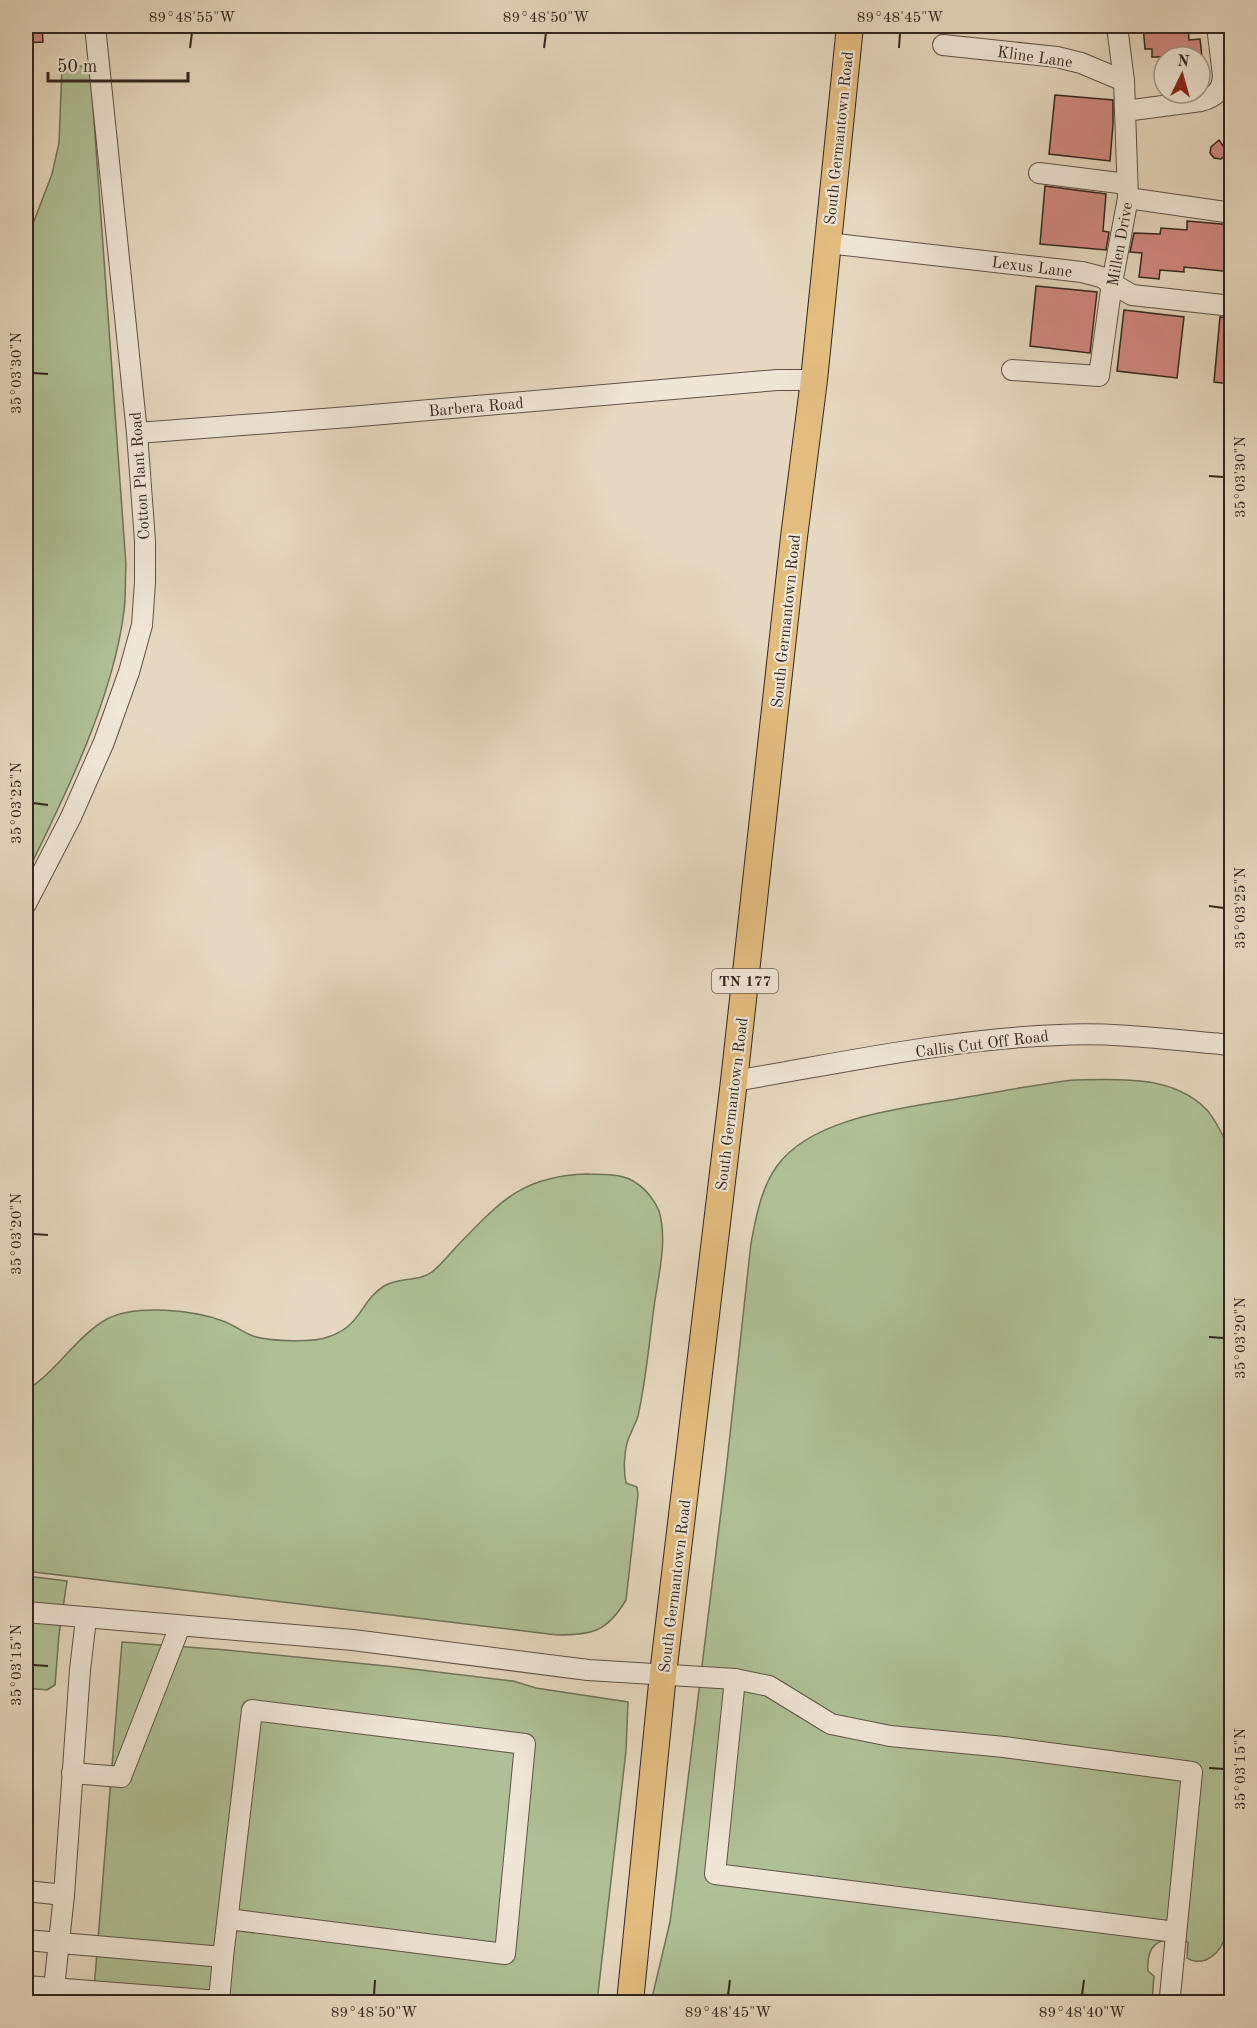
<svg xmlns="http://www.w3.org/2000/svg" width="1257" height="2028" viewBox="0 0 1257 2028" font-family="'Old Standard TT',serif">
	<rect width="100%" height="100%" fill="#e6d8c0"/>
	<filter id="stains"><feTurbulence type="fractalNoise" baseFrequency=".00333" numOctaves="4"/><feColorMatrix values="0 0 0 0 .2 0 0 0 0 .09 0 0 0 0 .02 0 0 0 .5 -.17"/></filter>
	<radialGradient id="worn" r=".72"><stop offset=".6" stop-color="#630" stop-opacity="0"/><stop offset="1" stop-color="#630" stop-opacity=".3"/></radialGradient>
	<g fill="#afc097" stroke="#70735b" stroke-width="1.5">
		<path d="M90,65L126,565C125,580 126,596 124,611C113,699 65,796 26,875V242L52,174L59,143L62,68Z"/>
		<path d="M1074,1080C1119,1079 1172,1075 1206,1109C1216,1119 1225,1141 1232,1153V1905C1228,1925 1227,1951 1206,1960C1199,1962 1193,1962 1187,1958L1188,1943L1182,1937C1158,1939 1146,1944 1148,1971L1154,1976L1152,2002H651L670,1922L676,1877L726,1471L751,1243C756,1217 761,1188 777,1166C813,1116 906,1108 962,1098C999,1092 1037,1084 1074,1080Z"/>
		<path d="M587,1174C602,1175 624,1173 636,1183C646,1189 655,1201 659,1211C668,1241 658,1277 654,1307C649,1344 646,1380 638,1416C636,1423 633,1427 631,1433C624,1446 623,1468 626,1483L637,1487L638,1495L626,1600C607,1632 592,1635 557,1635L26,1571V1391C34,1385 43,1379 50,1371C68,1354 85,1331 107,1319C136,1304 194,1310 223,1321C235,1325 244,1334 256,1337C273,1341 312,1343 328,1337C362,1326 360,1301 384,1286C398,1277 419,1282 432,1272C441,1265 449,1255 457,1246C500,1202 521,1176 587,1174Z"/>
		<polygon points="26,1576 67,1581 59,1635 55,1685 47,1690 26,1688"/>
		<polygon points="122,1642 226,1650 396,1667 513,1681 536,1688 628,1702 626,1751 597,2002 93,2002"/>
	</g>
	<g fill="#d28983" stroke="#32261f" stroke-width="1.5">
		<polygon points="26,26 42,26 43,42 26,43"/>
		<polygon points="1143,26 1188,26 1189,40 1200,39 1202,57 1152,57 1152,49 1145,49"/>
		<polygon points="1055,95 1113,100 1113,124 1110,161 1049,154"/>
		<polygon points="1219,140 1228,153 1221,159 1214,158 1210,153 1211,147"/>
		<polygon points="1045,186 1106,194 1103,231 1109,232 1106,250 1040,244"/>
		<polygon points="1187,221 1232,225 1232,272 1184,267 1184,272 1160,270 1159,279 1139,277 1142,253 1130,252 1134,233 1160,234 1161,228 1187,230"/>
		<polygon points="1036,286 1097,292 1090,353 1030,346"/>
		<polygon points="1124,310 1184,317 1177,378 1117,371"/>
		<polygon points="1220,317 1232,318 1232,384 1214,382"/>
	</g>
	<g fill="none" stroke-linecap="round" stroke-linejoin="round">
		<defs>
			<g id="minor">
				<polyline points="943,45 1057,57 1081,63 1124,81"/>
				<path d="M1125,111L1201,101C1215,97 1222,91 1223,76L1217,26"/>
				<polyline points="1039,173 1127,184"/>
				<polyline points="1128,198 1232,213"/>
				<polyline points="827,243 1082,272 1101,277 1132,295 1232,306"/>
				<polyline points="1012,370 1099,376 1112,283 1128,198 1124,81 1117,26"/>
				<polyline points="137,433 349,417 777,380 814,380"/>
				<polyline points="26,904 71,817 104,742 129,672 142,625 145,582 145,541 137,433 95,26"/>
				<path d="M734,1081C841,1063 950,1039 1059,1035C1116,1032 1174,1040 1232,1045"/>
				<polyline points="26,1612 353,1640 588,1670 735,1679 769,1686 831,1724 890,1736 1004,1747 1192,1772 1170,1996 1173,2002"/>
				<polyline points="735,1679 715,1874 1176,1932"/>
				<polyline points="72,1773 121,1777 180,1626"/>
				<polyline points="26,1891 64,1895 80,1670 86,1619"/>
				<polyline points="26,1940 223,1957 219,2001 26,1986"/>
				<polyline points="223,1957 252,1710 525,1744 505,1954 228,1919"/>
				<polyline points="54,1988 64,1895"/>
			</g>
			<polyline id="major" points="630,2002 663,1674 734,1081 794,537 814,380 850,26"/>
		</defs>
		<use href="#minor" stroke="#5f5247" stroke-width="22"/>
		<use href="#major" stroke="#32261f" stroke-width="28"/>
		<use href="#minor" stroke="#efe6d6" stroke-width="20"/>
		<use href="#major" stroke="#e3bc80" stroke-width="26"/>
	</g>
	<path fill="none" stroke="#32261f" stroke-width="2" d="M190,48L192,33M544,48L546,33M899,48L900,33M33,373L48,374M1209,476L1224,477M33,803L48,805M1209,906L1224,908M33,1234L48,1235M1209,1337L1224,1338M33,1665L48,1666M1209,1768L1224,1769M374,1995L375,1980M728,1995L730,1980M1082,1995L1084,1980"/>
	<g text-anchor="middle" stroke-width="4.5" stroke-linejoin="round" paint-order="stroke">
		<rect fill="#efe6d6" stroke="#6b6056" stroke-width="1.5" x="712" y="969" width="66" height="24" rx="4.5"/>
		<g font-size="15" font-weight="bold" fill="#32261f">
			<text x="745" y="986">TN 177</text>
		</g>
		<g font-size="16" fill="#32261f" stroke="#efe6d6">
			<text transform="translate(1035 56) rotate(8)" y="6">Kline Lane</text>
			<text transform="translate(838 138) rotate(-84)" y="6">South Germantown Road</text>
			<text transform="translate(1119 244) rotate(-80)" y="6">Millen Drive</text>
			<text transform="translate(1032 266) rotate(7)" y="6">Lexus Lane</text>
			<text transform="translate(476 406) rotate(-5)" y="6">Barbera Road</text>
			<text transform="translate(139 476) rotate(-94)" y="6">Cotton Plant Road</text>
			<text transform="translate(785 621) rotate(-84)" y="6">South Germantown Road</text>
			<text transform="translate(982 1043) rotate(-7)" y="6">Callis Cut Off Road</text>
			<text transform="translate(731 1104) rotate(-83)" y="6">South Germantown Road</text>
			<text transform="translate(674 1586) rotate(-83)" y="6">South Germantown Road</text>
		</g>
	</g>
	<rect width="1257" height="2028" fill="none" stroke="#e6d8c0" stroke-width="66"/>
	<g transform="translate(1182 75) rotate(5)"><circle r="28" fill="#efe6d6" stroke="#a3998d" stroke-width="1.5"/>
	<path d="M0-4.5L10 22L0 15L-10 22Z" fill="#8f2418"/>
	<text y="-9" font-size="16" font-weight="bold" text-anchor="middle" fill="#32261f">N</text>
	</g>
	<path d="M48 72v9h140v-9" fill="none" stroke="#32261f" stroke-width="3"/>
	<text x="57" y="72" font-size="18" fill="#32261f" stroke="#efe6d6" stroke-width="4.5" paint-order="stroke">50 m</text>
	<rect x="33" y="33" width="1191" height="1962" fill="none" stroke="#32261f" stroke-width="2"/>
	<g font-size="15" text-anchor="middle" fill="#32261f">
		<text x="192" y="22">89°48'55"W</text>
		<text x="546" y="22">89°48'50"W</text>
		<text x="900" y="22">89°48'45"W</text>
		<text transform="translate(16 373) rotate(-90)" y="5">35°03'30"N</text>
		<text transform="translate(1240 477) rotate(-90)" y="5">35°03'30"N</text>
		<text transform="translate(16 803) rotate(-90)" y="5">35°03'25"N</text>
		<text transform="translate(1240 908) rotate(-90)" y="5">35°03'25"N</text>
		<text transform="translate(16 1234) rotate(-90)" y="5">35°03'20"N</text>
		<text transform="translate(1240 1338) rotate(-90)" y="5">35°03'20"N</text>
		<text transform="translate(16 1665) rotate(-90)" y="5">35°03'15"N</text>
		<text transform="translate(1240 1769) rotate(-90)" y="5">35°03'15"N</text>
		<text x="374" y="2017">89°48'50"W</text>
		<text x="728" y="2017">89°48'45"W</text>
		<text x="1082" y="2017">89°48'40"W</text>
	</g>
	<rect width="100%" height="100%" filter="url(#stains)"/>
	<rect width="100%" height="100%" fill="url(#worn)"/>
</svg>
